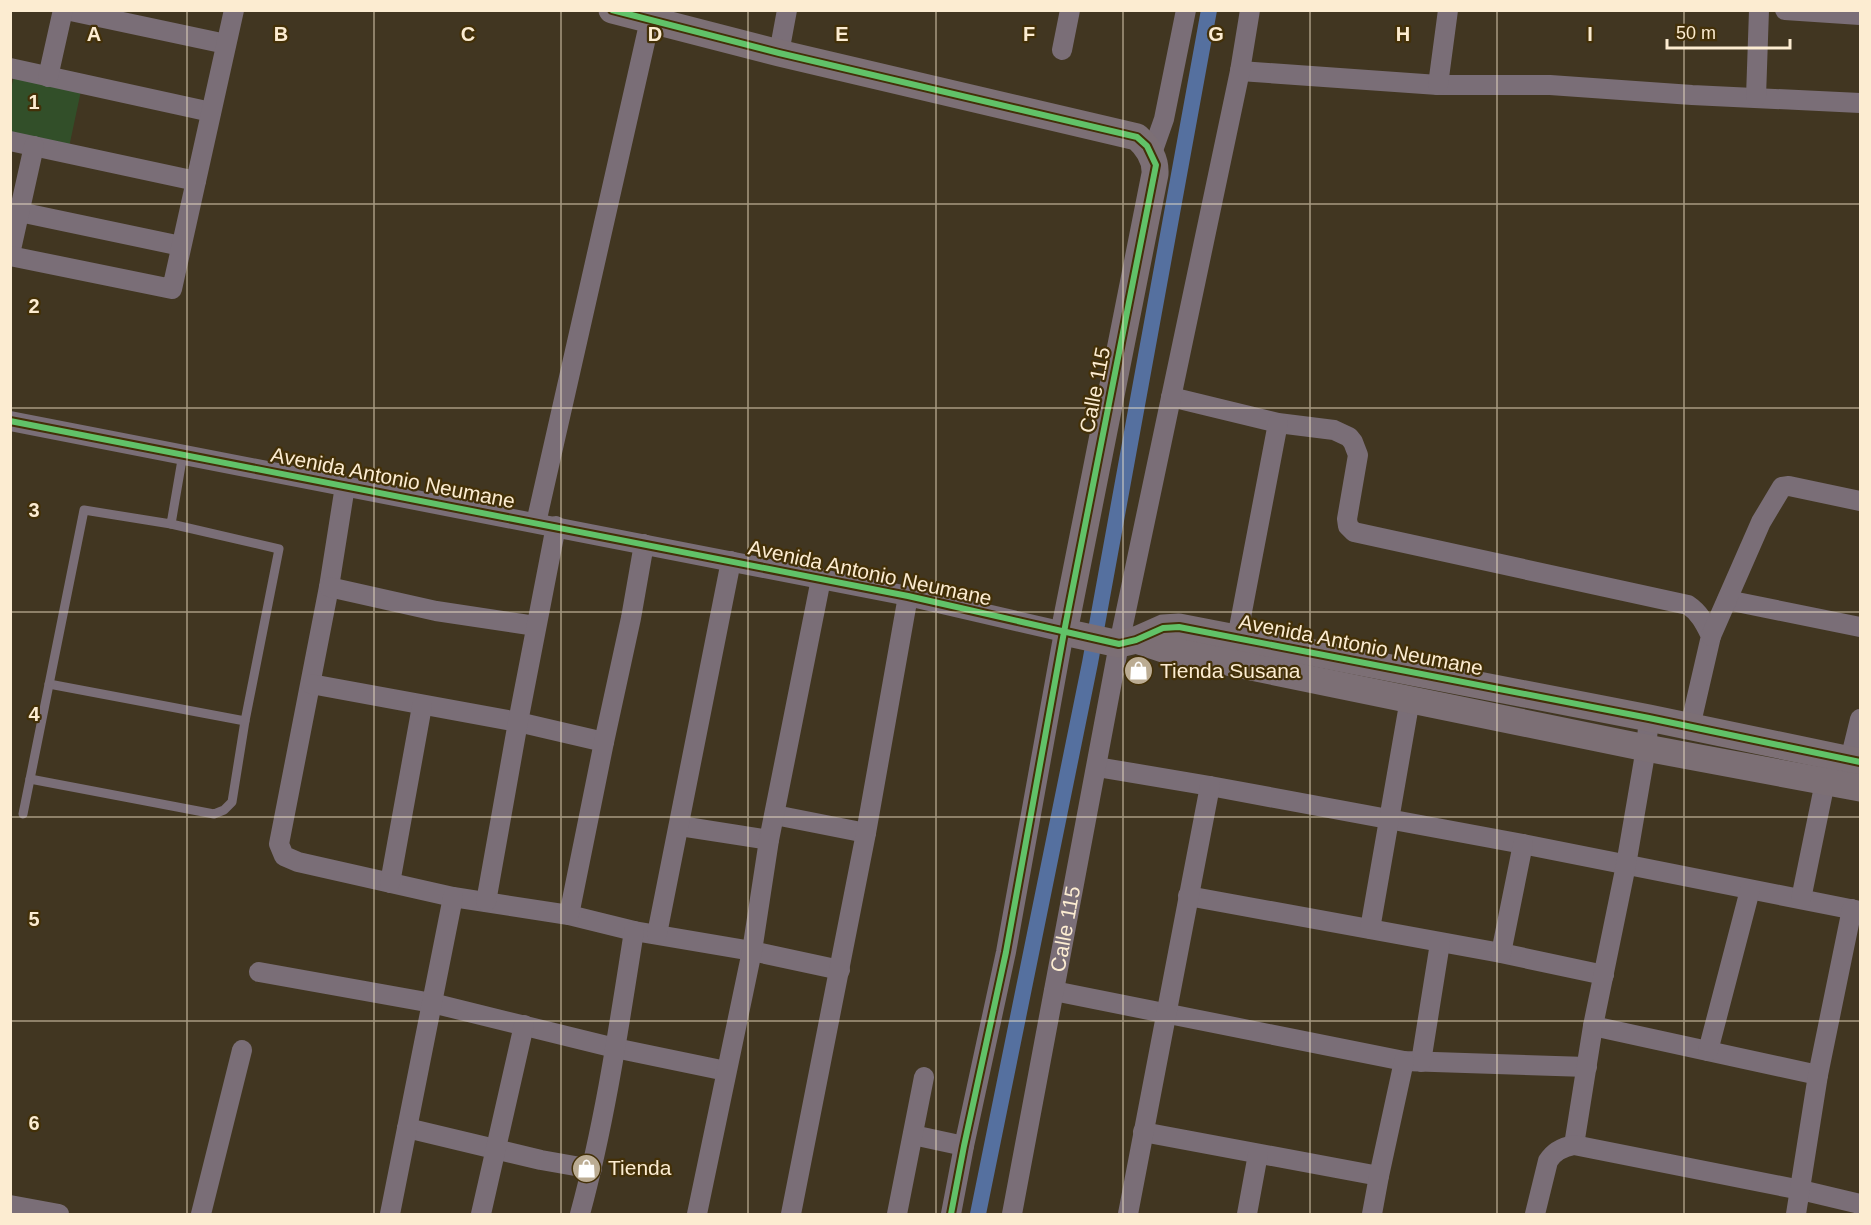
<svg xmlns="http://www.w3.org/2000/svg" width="1871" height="1225" viewBox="0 0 1871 1225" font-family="Arial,sans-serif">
	<rect width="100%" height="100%" fill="#413621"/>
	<polygon fill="#324f29" points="15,70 82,86 68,152 11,139 11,90"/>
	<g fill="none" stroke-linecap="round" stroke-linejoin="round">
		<polyline stroke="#55709f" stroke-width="16" points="978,1214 1090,663 1209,10"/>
		<g stroke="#7a6e77" stroke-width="9">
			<polyline points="49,684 245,721"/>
			<polyline points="30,779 214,814 224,810 232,802 245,721 279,549 171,524"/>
			<polyline points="23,814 84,510 171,524 183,454"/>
		</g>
		<g stroke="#7a6e77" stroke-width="20">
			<polyline points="66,10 226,44"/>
			<polyline points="1785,10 1860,15"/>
			<polyline points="1062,50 1070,10"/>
			<polyline points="779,53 787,10"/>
			<polyline points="10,68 211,112"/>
			<polyline points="1240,71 1438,85 1550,85 1692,95 1860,103"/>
			<polyline points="48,77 63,10"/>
			<polyline points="1438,85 1448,10"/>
			<polyline points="1756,97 1759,10"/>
			<polyline points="10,141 196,181"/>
			<polyline points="1151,156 1164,119 1186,10"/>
			<polyline points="10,210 181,246"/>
			<polyline points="10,254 34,146"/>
			<polyline points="10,256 172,289 234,10"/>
			<path d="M1171,397L1278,423L1334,430L1349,437L1353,442L1358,455L1347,519L1348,526L1354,532L1688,605C1700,613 1705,624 1711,636L1690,727"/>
			<polyline points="10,421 908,596 1064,632 1006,952 964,1146 951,1214"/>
			<polyline points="345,486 329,587 279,844 284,856 298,862 453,897 569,915 634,931 752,951 840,970"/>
			<polyline points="536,523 650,20"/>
			<polyline points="329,587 436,611 536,626"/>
			<polyline points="1727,600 1860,627"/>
			<polyline points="1711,636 1761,522 1782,487 1789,486 1860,501"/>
			<polyline points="1237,638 1278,423"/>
			<polyline points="311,684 518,722 604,742"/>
			<polyline points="1850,760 1860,719"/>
			<polyline points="1097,767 1210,786 1523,844 1860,911"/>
			<polyline points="775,815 866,833"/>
			<polyline points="680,826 769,840"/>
			<polyline points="390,883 422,706"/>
			<polyline points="1188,896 1501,953 1604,975"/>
			<polyline points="1801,899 1825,782"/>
			<polyline points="486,902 518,722 556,526"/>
			<polyline points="569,915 604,742 631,618 644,544"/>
			<polyline points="1370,929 1410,699"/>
			<polyline points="657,934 731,561"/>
			<polyline points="1501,953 1523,844"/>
			<polyline points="259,972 432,1003 615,1048 726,1071"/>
			<polyline points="1054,991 1404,1061 1587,1067"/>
			<polyline points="1593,1026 1818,1075"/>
			<polyline points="1708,1051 1750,890"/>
			<polyline points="1421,1062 1440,943"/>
			<polyline points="407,1128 541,1160 592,1169"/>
			<polyline points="1143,1132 1379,1176"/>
			<polyline points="913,1135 964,1146"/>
			<polyline points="1574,1145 1593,1026 1626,865 1646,748 1649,718"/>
			<polyline points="10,1205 59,1214"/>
			<polyline points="201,1214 242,1050"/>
			<polyline points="390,1214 453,897"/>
			<polyline points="481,1214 524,1025"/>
			<path d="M580,1214C605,1122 619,1026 634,931"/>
			<polyline points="697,1214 752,951 769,840 821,579"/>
			<polyline points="791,1214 866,833 908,596"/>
			<polyline points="897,1214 924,1077"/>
			<path id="s1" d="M1012,1214L1119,644L1240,71L1250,10"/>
			<polyline points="1128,1214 1210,786"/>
			<polyline points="1247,1214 1258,1154"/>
			<polyline points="1372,1214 1379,1176 1404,1061"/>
			<path d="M1535,1214L1548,1161C1554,1151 1563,1147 1574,1145L1801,1190L1860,1204"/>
			<polyline points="1796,1214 1818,1075 1852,909"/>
		</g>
		<g stroke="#7c6f75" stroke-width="27">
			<path d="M612,10L779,53L1137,137C1148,147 1156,159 1155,174L1064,632L1119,644L1136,640L1163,628L1179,627L1649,718L1860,762"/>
			<polyline points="1136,640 1163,649 1646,748 1860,788"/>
		</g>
		<defs>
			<g id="cycleway">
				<polyline points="612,10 779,53 1137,137 1147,146 1156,165 1064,632 1006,952 964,1146 951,1214"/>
				<polyline points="10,421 908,596 1119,644 1136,640 1163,628 1179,627 1649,718 1860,762"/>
			</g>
		</defs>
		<use href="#cycleway" stroke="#433008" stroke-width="10"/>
		<use href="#cycleway" stroke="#61c268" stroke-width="6"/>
	</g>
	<path fill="none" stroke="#fcecd1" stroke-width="1.5" stroke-opacity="0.55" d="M187,10V1214M374,10V1214M561,10V1214M748,10V1214M936,10V1214M1123,10V1214M1310,10V1214M1497,10V1214M1684,10V1214M10,204H1860M10,408H1860M10,612H1860M10,817H1860M10,1021H1860"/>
	<defs>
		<symbol id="shop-disc" viewBox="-11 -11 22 22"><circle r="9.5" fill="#bbac93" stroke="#433008"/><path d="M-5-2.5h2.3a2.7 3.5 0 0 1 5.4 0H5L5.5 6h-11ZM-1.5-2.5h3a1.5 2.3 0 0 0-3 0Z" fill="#fff"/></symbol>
	</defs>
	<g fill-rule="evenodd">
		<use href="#shop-disc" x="1122" y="654" width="33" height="33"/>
		<use href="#shop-disc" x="570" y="1152" width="33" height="33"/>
	</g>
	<g text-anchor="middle" stroke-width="4.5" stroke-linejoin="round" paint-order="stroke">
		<g font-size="21" fill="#fcecd1" stroke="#433008">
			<text transform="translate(1095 390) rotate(-79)" y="7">Calle 115</text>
			<text transform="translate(393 478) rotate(11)" y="7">Avenida Antonio Neumane</text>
			<text transform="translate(870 573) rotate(12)" y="7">Avenida Antonio Neumane</text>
			<text transform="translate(1361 645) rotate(11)" y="7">Avenida Antonio Neumane</text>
			<text dy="7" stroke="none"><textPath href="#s1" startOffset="290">Calle 115</textPath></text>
		</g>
		<g font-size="21" fill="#fcecd1" stroke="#433008" text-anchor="start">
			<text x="1160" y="678">Tienda Susana</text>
			<text x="608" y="1175">Tienda</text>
		</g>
	</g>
	<g font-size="20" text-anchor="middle" font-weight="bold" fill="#fcecd1" stroke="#433008" stroke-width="4.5" stroke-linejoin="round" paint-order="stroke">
		<text x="94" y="41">A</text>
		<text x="281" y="41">B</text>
		<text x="468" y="41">C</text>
		<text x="655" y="41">D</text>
		<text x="842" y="41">E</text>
		<text x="1029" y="41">F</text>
		<text x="1216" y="41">G</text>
		<text x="1403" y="41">H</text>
		<text x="1590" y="41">I</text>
		<text x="34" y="109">1</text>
		<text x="34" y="313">2</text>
		<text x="34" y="517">3</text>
		<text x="34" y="721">4</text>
		<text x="34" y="926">5</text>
		<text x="34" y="1130">6</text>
	</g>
	<rect width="1871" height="1225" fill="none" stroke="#fcecd1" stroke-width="24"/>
	<path d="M1667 39v9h123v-9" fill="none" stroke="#fcecd1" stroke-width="3"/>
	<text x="1676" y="39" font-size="18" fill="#fcecd1" stroke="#433008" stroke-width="4.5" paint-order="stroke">50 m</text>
</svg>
